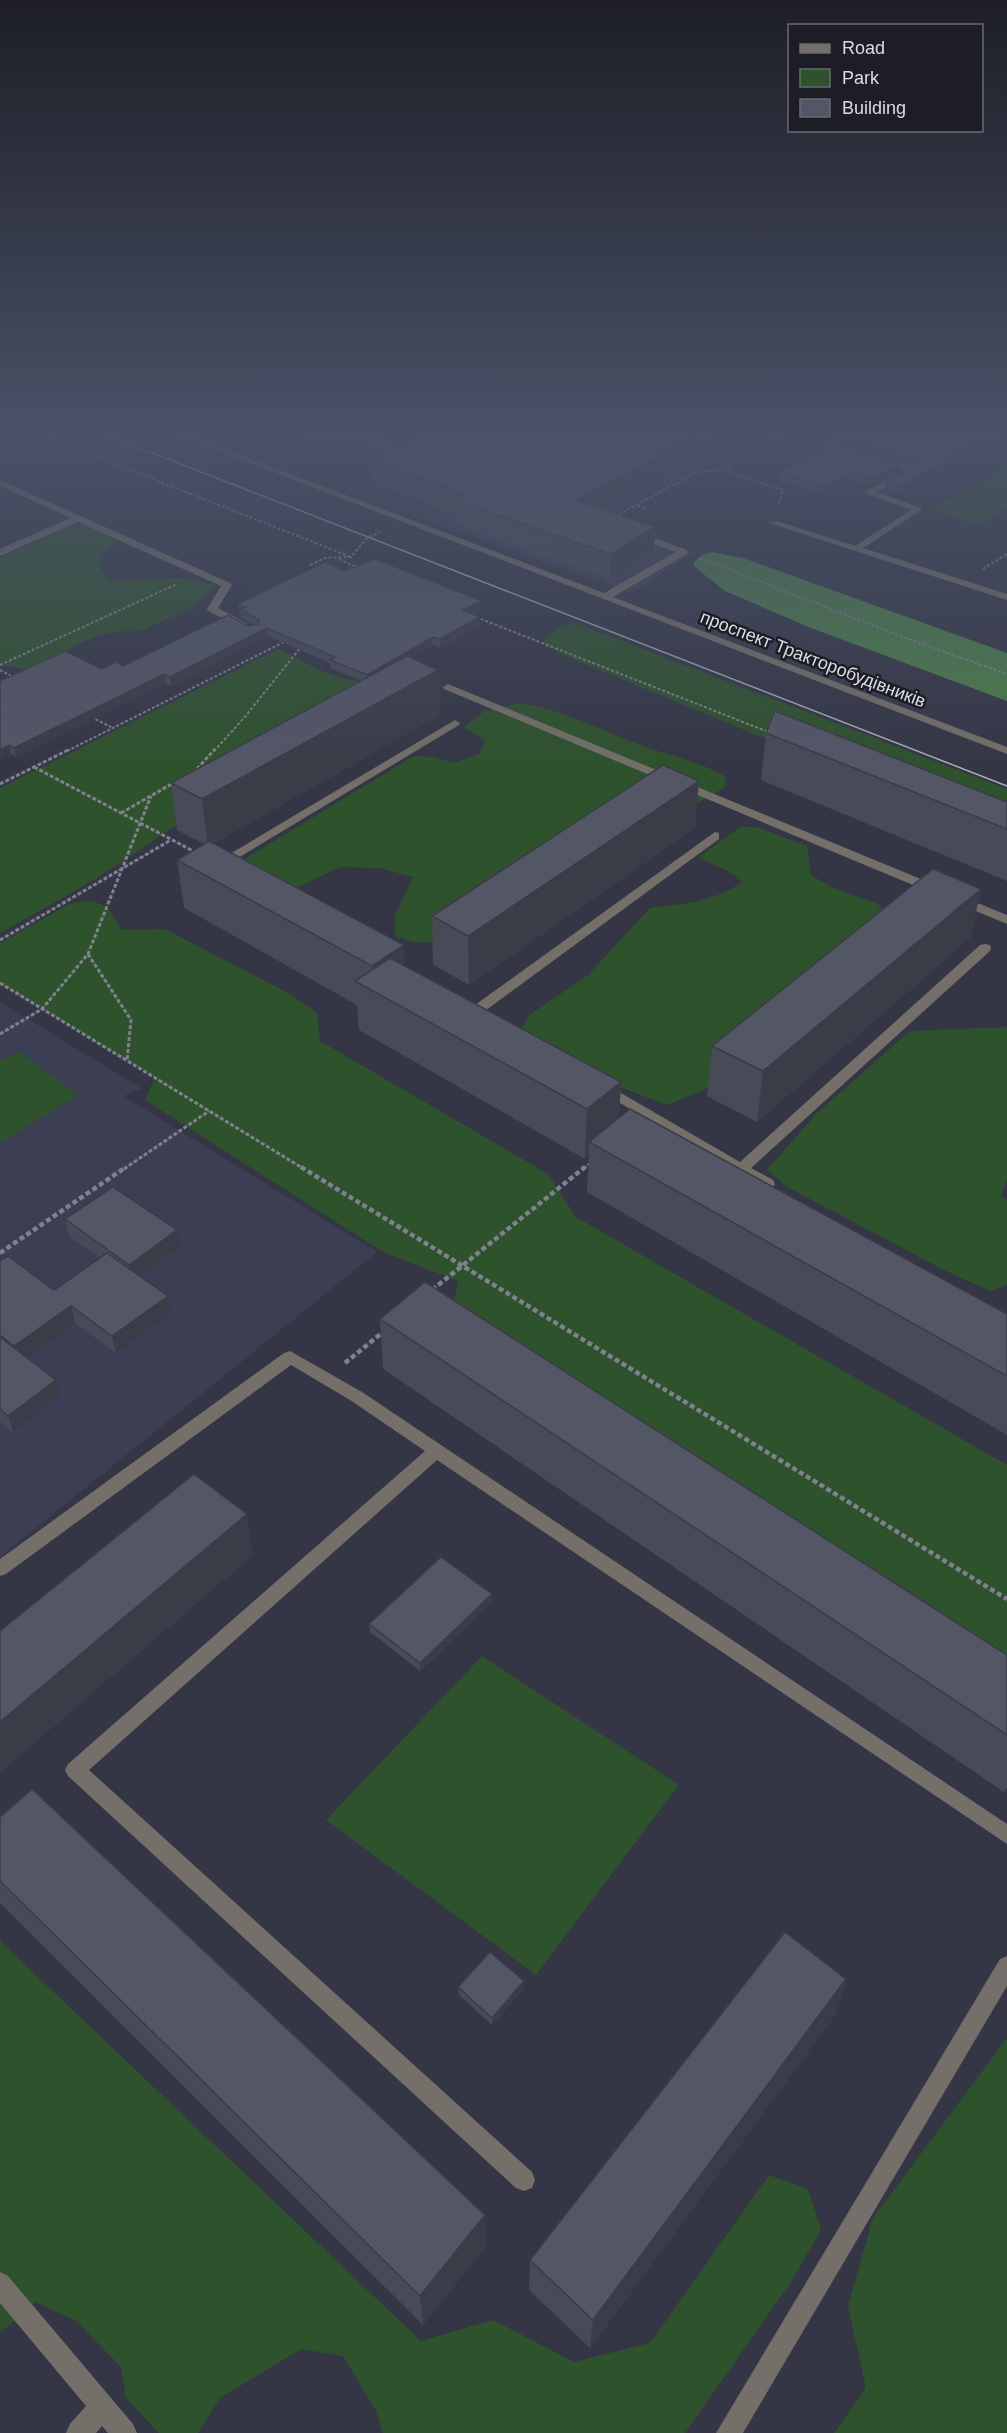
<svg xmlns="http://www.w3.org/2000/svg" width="1007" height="2433" viewBox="0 0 1007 2433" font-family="Helvetica,sans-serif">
	<rect width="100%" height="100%" fill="#343645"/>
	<g fill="#3c3f54">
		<polygon points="677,431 737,449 605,519 694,552 632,593 341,490 397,465"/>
		<polygon points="0,1002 143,1089 123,1096 377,1252 0,1557"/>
	</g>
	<g fill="#2e522c">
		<polygon points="283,431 366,431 405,445 380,462 362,459"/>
		<polygon points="1007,465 1007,508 979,525 930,510"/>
		<polygon points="72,526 85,526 118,540 101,556 100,568 109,581 180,578 216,585 196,605 142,631 120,631 99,635 26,669 0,665 0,558"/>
		<path d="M575,623L1007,789V838L558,653L543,643C548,631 563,626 575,623Z"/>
		<path d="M278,649C301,659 341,685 365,680L295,759L171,829L91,882L0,933V788Z"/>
		<path d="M518,703C565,709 605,733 649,748C674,757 704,763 726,777L724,788L455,943L413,942L395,936V915L413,877L379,868L340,867L299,887L283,888L248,871L246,858L414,756L434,757L454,763L479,754L485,741L464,727L483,712Z"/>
		<path d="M740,827H756L807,846L811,875L833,888L878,904L892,919L893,934L706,1089L667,1105L617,1086L521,1030L528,1016L588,975L650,908C682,904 715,902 742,882C730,868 714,867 699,857Z"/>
		<polygon points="91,901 107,906 122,930 165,929 292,995 317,1013 320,1041 548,1174 576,1217 1007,1465 1007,1668 452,1309 458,1281 383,1252 145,1100 155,1078 0,983 0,943 71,903"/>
		<polygon points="1007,1027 1007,1179 1001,1196 1007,1200 1007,1285 990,1291 948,1272 787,1187 767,1170 817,1113 910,1031"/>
		<polygon points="18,1051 78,1095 0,1143 0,1061"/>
		<polygon points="482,1656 679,1785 536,1975 326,1820"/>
		<polygon points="0,1941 421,2341 493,2320 574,2362 650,2343 769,2175 808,2189 821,2230 791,2282 685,2433 383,2433 376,2411 343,2356 301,2349 220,2398 198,2433 159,2433 126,2398 121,2367 76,2321 36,2302 0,2333"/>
		<polygon points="1007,2038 1007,2433 834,2433 866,2388 848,2306 873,2218"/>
	</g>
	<polygon fill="#4b7e48" points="712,552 743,558 1007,653 1007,701 811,628 725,591 696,568 693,563 704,554"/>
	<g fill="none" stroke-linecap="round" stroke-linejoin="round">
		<g stroke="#7f818e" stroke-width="2" stroke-dasharray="3 2" stroke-linecap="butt">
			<polyline points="31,431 351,557"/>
			<polyline points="341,431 394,450"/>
			<polyline points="749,431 779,440"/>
			<polyline points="673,466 694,473"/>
			<polyline points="723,469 797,431"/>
			<polyline points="645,508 636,505 695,473 723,469 783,490 779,506"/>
			<polyline points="614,517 636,505"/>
			<polyline points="699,558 911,640 1007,674"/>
			<polyline points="339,559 358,568"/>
			<polyline points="310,565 325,558 351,557 367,538 380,532"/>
			<polyline points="983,569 1007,554"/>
			<polyline points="476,617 771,733"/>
			<polyline points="0,665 177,584"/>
			<polyline points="0,670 15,678"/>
			<polyline points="91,717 111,727"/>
			<polyline points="67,751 286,641"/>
			<polyline points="214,751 244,718 301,647"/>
		</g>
		<g stroke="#7f818e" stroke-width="3" stroke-dasharray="4 2" stroke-linecap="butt">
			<polyline points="34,767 195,852"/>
			<polyline points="197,769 215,749"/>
			<polyline points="0,784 70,749"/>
			<polyline points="121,813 175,782"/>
			<polyline points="0,940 171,840"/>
			<polyline points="88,954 131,1020 127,1061"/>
			<polyline points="0,983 304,1169"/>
			<polyline points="0,1034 42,1009 88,954 151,796"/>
			<polyline points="124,1169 209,1111"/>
			<polyline points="583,1169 592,1162"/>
		</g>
		<g stroke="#7f818e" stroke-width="4.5" stroke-dasharray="5 3" stroke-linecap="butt">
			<polyline points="301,1167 1007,1599"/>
			<polyline points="0,1253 126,1167"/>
			<polyline points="432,1290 585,1167"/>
			<polyline points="345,1363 383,1332"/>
		</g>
		<g fill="#746f68" fill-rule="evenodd">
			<polygon points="166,431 177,431 604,593 676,552 633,537 633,533 639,533 687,550 687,554 613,597 1007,747 1007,754"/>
			<polygon points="844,431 854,431 834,443 855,449 855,453 822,443"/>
			<polygon points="881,457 916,469 877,492 923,509 863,548 1007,594 1007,600 769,523 777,521 855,546 911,510 864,493 904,470 878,462 877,460"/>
			<polygon points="0,480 230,583 232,585 218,608 248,624 239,626 208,611 207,609 221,586 78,522 0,556 0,549 71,518 0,486"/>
			<polygon points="448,684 940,887 942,890 936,894 932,893 444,689 443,687"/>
			<polygon points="455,720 460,723 459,725 223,867 219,868 213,864"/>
			<polygon points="715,832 719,833 719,839 478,1016 468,1016 466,1013 468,1010"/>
			<polygon points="958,895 1007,915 1007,924 954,902 952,899"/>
			<polygon points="985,944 990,945 991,948 990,951 751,1168 773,1180 775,1184 773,1188 763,1188 736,1172 595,1088 597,1085 607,1085 740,1162 980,945"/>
			<polygon points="290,1351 362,1392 1007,1824 1007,1844 437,1460 89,1770 532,2172 535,2180 532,2188 524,2191 516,2188 68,1776 65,1770 68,1764 425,1451 350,1400 291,1365 6,1574 0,1576 0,1559 284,1353"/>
			<polygon points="1007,1956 1007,1986 743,2433 716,2433 1000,1959"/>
			<polygon points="0,2272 8,2276 133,2424 137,2433 108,2433 102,2426 96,2433 66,2433 70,2424 86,2406 0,2303"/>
		</g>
		<polyline stroke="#adaeb9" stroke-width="1.5" points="96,431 1007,786"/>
	</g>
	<g fill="#474a57">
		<polygon points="433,431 707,431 705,453 662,474 662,479 603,509 655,527 654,552 610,579 544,557 455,524 454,514 371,481 369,458"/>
		<polygon points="1007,431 899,494 885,490 886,482 913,466 846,444 847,437"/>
		<polygon points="900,464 899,471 872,486 852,479 825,494 779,480 780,473"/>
		<polygon points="345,571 482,609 473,614 480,625 440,648 433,645 412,658 438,670 440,715 213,844 405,966 621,1082 619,1119 1007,1314 1007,1435 587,1192 589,1155 585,1159 359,1030 357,1005 184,908 177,860 204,844 177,830 171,783 361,681 331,668 330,663 268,636 171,686 165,683 16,757 11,754 0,760 0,681 102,669 123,666 248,626 254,625 241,618 241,613 239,612 238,604"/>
		<polygon points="766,733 1007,802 1007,881 761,780"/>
		<polygon points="699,781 695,828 469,985 433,965 432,916"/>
		<polygon points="981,889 970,938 757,1122 707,1096 712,1046"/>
		<polygon points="65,1219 180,1247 140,1276 168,1296 171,1313 116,1353 75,1323 27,1357 60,1396 13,1432 0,1422 0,1261 54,1290 100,1258 69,1236"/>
		<polygon points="380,1319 1007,1655 1007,1788 1004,1792 383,1369"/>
		<polygon points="492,1602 420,1671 370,1632 369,1624"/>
		<polygon points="0,1817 485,2215 486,2246 423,2325 0,1903"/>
		<polygon points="846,1979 836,2014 590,2348 529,2290 530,2260"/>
		<polygon points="458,1987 524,1989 492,2025 459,1995"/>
	</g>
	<g fill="#3a3c47">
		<polygon points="704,431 707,431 705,453 662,474 662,479 575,524 575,500 657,453"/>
		<polygon points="997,431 1007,431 899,494 901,487"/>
		<polygon points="900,464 899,471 872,486 873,479"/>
		<polygon points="853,472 852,479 825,494 826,487"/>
		<polygon points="655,527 654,552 610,579 611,554"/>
		<polygon points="482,601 482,609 463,619 463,610"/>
		<polygon points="480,617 480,625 440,648 440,639"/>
		<polygon points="267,628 268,636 171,686 170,677"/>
		<polygon points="433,637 433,645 368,684 367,675"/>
		<polygon points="438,670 440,715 208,847 202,799"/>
		<polygon points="164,674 165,683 16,757 14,748"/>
		<polygon points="9,745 11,754 0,760 0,750"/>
		<polygon points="699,781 695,828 469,985 468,936"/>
		<polygon points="981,889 970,938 757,1122 763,1071"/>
		<polygon points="404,945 406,994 374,991 372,966"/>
		<polygon points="621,1082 618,1132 589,1142 589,1155 585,1159 587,1109"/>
		<polygon points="177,1230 180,1247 132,1282 129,1265"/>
		<polygon points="168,1296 171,1313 116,1353 112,1336"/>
		<polygon points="71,1306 75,1323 19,1363 14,1346"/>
		<polygon points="56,1380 60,1396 13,1432 8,1416"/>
		<polygon points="247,1514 253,1555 0,1773 0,1722"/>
		<polygon points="492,1594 492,1602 420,1671 420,1663"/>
		<polygon points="846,1979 836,2014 590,2348 593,2320"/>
		<polygon points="524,1981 524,1989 492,2025 492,2018"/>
		<polygon points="485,2215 486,2246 423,2325 420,2296"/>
	</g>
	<g fill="#535665" stroke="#3a3c47" stroke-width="1.5">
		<polygon points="433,431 704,431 657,453 663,456 575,500 655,527 611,554 545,532 454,499 465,494 369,458"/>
		<polygon points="858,431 997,431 901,487 886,482 918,463 919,460 847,437"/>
		<polygon points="837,443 900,464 873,479 853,472 826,487 780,473"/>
		<polygon points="375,559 482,601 463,610 480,617 440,639 433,637 367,675 330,660 335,657 267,628 170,677 164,674 14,748 9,745 0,750 0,681 65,651 102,669 116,662 123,666 228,615 248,626 259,624 259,620 240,609 246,607 238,604 325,562 345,571"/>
		<polygon points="407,656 438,670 202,799 171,783"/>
		<polygon points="775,711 1007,802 1007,829 766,733"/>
		<polygon points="663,765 699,781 468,936 432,916"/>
		<polygon points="209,841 404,945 372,966 177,860"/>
		<polygon points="933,869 981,889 763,1071 712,1046"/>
		<polygon points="390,958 621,1082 587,1109 355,981"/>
		<polygon points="630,1109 1007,1314 1007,1376 589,1142"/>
		<polygon points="113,1187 177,1230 129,1265 65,1219"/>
		<polygon points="107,1253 168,1296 112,1336 71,1306 14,1346 0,1335 0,1261 8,1256 54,1290"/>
		<polygon points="425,1282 1007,1655 1007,1735 380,1319"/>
		<polygon points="0,1337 56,1380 8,1416 0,1409"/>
		<polygon points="194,1474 247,1514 0,1722 0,1631"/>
		<polygon points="441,1557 492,1594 420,1663 369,1624"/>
		<polygon points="32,1789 485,2215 420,2296 0,1881 0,1817"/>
		<polygon points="785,1932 846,1979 593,2320 530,2260"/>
		<polygon points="490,1952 524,1981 492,2018 458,1987"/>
	</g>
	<linearGradient id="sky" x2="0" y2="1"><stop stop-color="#1d1e26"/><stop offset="0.56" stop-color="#4a5268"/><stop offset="1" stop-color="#4a5268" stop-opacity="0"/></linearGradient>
	<rect width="1007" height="771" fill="url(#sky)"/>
	<g text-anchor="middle" stroke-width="5" stroke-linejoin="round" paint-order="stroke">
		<g font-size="18" fill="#dadbe5" stroke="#1d1e25">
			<text transform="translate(813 659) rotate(21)" y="6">проспект Тракторобудівників</text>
		</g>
	</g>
	<rect x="788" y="24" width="195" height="108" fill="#1d1e25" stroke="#696a72" stroke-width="1.5"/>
	<rect x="800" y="44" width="30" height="9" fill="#746f68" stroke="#696a72" stroke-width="1.5"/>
	<text x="842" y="54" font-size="18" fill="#dadbe5">Road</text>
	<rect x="800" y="69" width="30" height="18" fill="#2e522c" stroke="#696a72" stroke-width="1.5"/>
	<text x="842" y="84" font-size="18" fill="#dadbe5">Park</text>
	<rect x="800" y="99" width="30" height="18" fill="#535665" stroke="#696a72" stroke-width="1.5"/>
	<text x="842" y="114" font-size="18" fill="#dadbe5">Building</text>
</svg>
